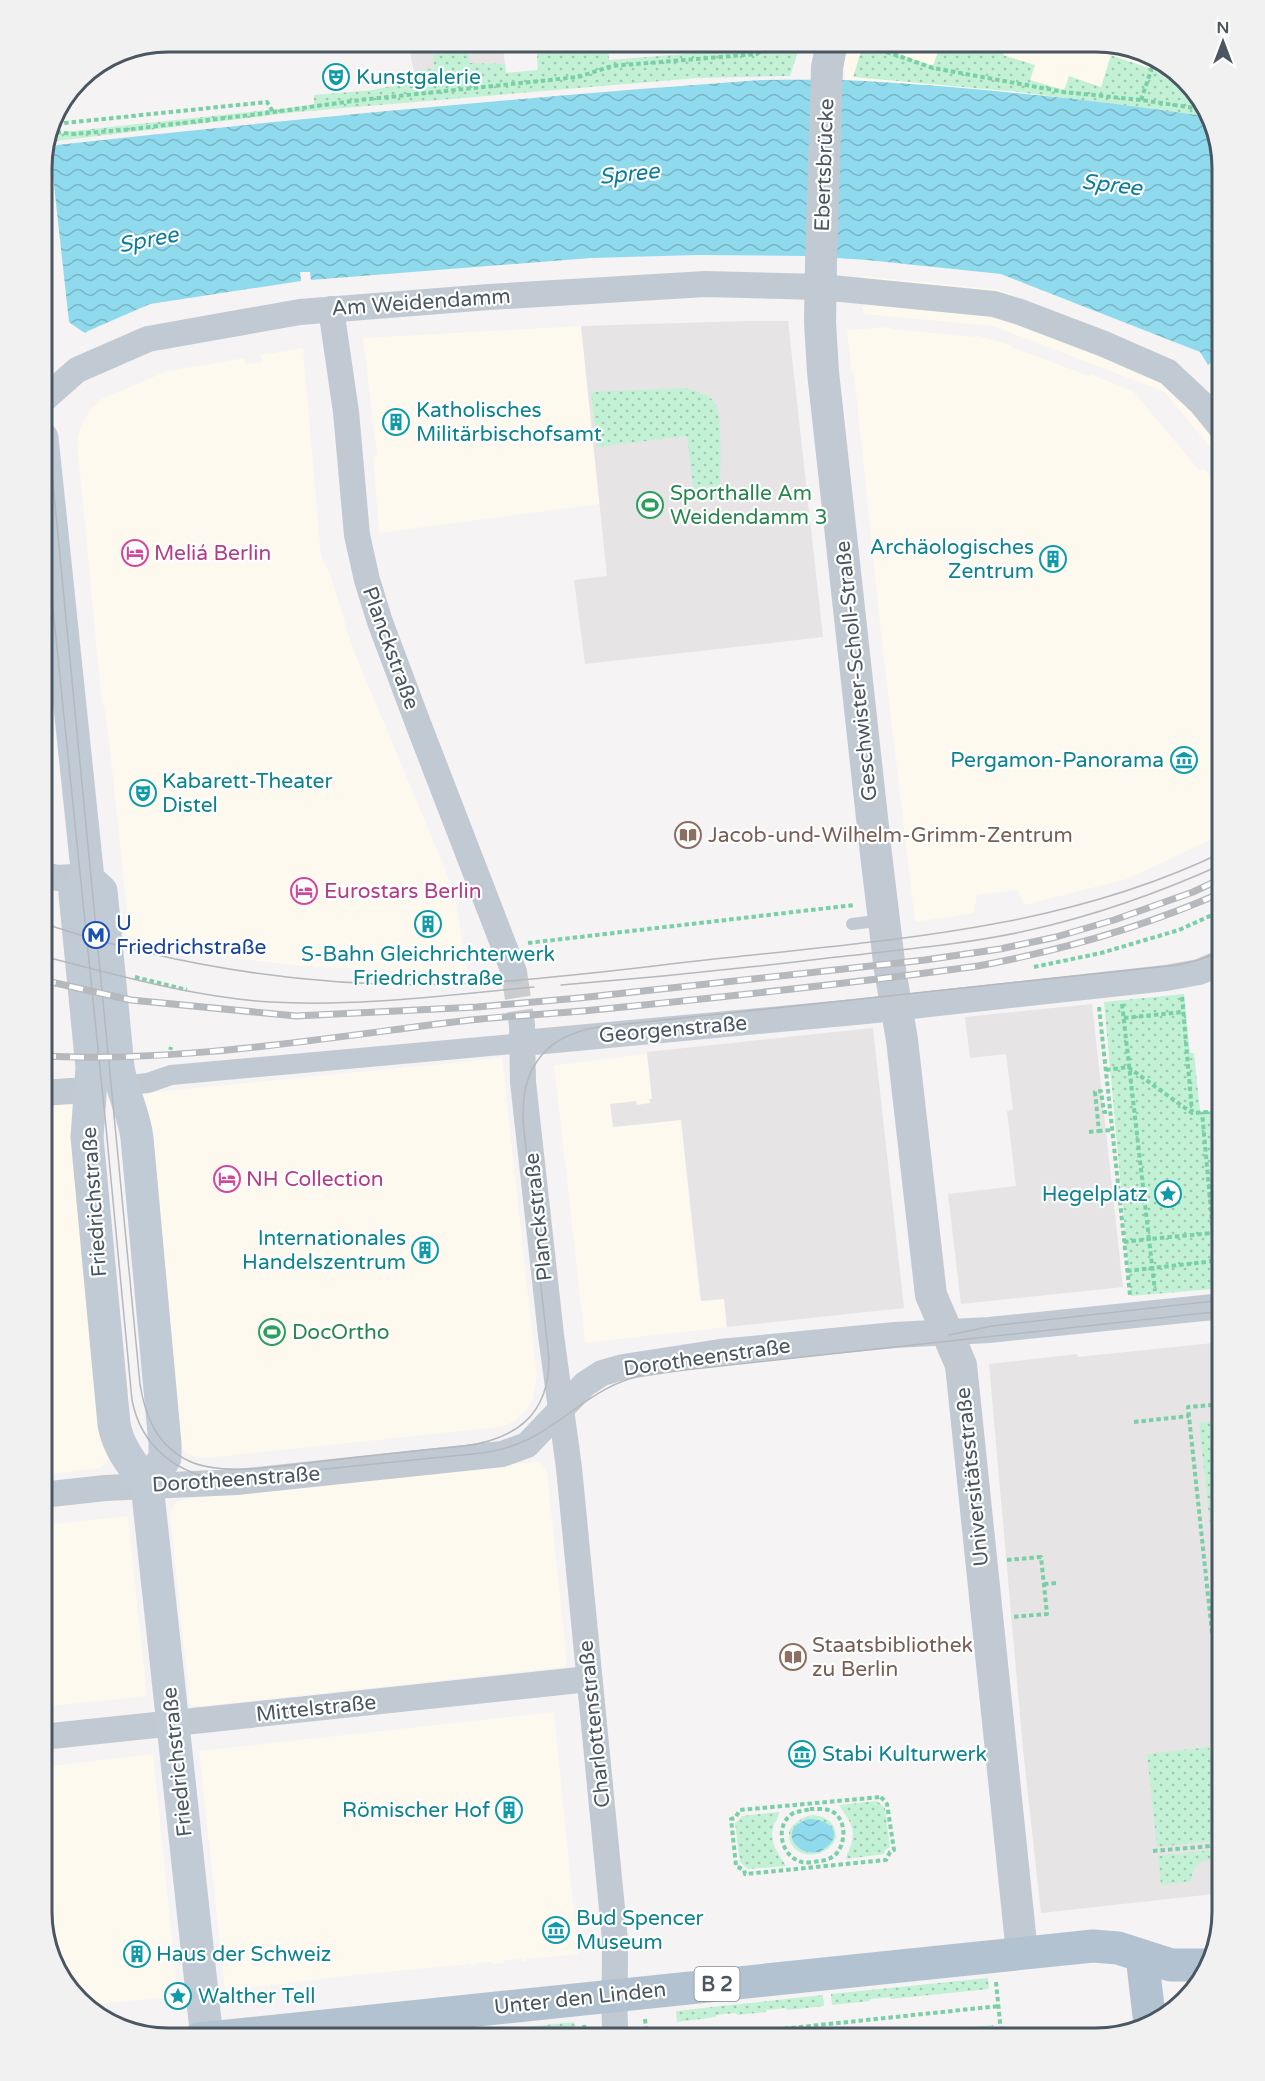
<svg xmlns="http://www.w3.org/2000/svg" width="1265" height="2081" viewBox="0 0 1265 2081" font-family="'Varela Round',sans-serif">
	<defs>
		<pattern id="green-dots" width="8" height="8" patternUnits="userSpaceOnUse" patternTransform="scale(1.5)"><rect width="8" height="8" fill="#c3f1d5"/><path d="M2 2h.1M6 6h.1" fill="none" stroke="#a0c6b0" stroke-width="1.8" stroke-linecap="round"/></pattern>
		<pattern id="water-waves" width="16" height="10" patternUnits="userSpaceOnUse" patternTransform="scale(1.5)"><rect width="16" height="10" fill="#90daee"/><path d="M0 5q4-4 8 0t8 0" fill="none" stroke="#78b4c4"/></pattern>
	</defs>
	<rect width="100%" height="100%" fill="#f5f3f3"/>
	<g fill="#fdf9ef">
		<polygon points="844,42 1105,42 1167,64 1210,112 1211,117 1120,103 845,81 845,68 837,68"/>
		<polygon points="864,276 999,290 1184,368 1223,413 1223,463 1165,392 993,326 863,314"/>
		<polygon points="581,326 600,504 379,533 373,456 377,455 363,338"/>
		<polygon points="890,327 891,329 974,337 975,335 1011,345 1011,347 1089,376 1090,374 1133,391 1200,471 1204,469 1223,490 1223,834 1127,879 1024,905 1018,890 977,895 974,913 915,922 882,643 854,374 852,374 847,330"/>
		<polygon points="303,348 321,556 332,579 353,649 446,871 456,902 467,972 409,971 303,966 198,954 175,950 125,935 127,913 110,749 104,705 102,705 77,442 82,423 90,410 102,399 167,371 245,358 245,364 262,362 261,355"/>
		<polygon points="647,1054 652,1099 650,1104 636,1105 636,1101 613,1127 681,1120 700,1301 724,1299 727,1327 585,1343 554,1065"/>
		<polygon points="502,1058 537,1377 533,1399 526,1411 513,1422 504,1426 490,1428 206,1458 194,1457 183,1450 178,1446 133,1094"/>
		<polygon points="74,1097 110,1454 108,1461 100,1468 42,1475 42,1100"/>
		<polygon points="535,1462 542,1464 547,1472 567,1663 565,1667 203,1706 192,1706 190,1704 170,1516 173,1506 177,1502 185,1499"/>
		<polygon points="128,1516 147,1696 42,1707 42,1525"/>
		<polygon points="554,1712 578,1954 526,1959 526,1961 522,1961 522,1959 504,1960 504,1963 492,1964 491,1962 475,1964 474,1966 471,1966 470,1964 355,1975 225,1991 199,1751"/>
		<polygon points="153,1754 178,1996 87,2005 55,1969 42,1913 42,1767"/>
	</g>
	<g fill="#e6e4e5">
		<polygon points="408,42 502,42 505,64 470,64 468,50 433,56 435,68 414,72"/>
		<polygon points="748,321 788,321 823,637 585,664 574,580 607,576 581,326"/>
		<polygon points="1092,1004 1123,1287 961,1304 948,1194 1016,1186 1007,1111 1013,1109 1006,1054 970,1058 965,1017"/>
		<polygon points="873,1028 904,1308 727,1327 724,1299 701,1301 681,1120 613,1127 610,1104 636,1101 637,1105 650,1103 649,1099 652,1099 647,1052"/>
		<polygon points="1223,1342 1223,1893 1041,1913 1023,1749 989,1364 1077,1354 1078,1357"/>
	</g>
	<g fill="url(#green-dots)" fill-rule="evenodd">
		<polygon points="764,42 801,42 790,76 697,78 297,112 56,141 55,133 314,105 314,95 373,90 401,84 399,74 434,68 433,55 468,50 470,63 505,64 506,73 538,70 537,54 608,47 609,60 697,53 755,51 762,47"/>
		<polygon points="864,42 933,66 941,42 1007,42 1003,55 1035,65 1030,80 1064,90 1069,76 1101,87 1111,55 1163,73 1163,77 1188,87 1210,112 1211,117 1018,92 853,77"/>
		<path d="M686,388C696,391 709,394 715,403C723,416 720,474 720,492L694,494L687,436L597,447L591,392Z"/>
		<polygon points="1184,994 1190,1053 1194,1053 1200,1111 1223,1111 1223,1288 1131,1296 1104,1002"/>
		<polygon points="1223,1420 1223,1620 1220,1620 1199,1423"/>
		<polygon points="1209,1747 1210,1753 1222,1752 1223,1840 1157,1847 1147,1754"/>
		<path d="M877,1801L885,1808L890,1847L885,1850L884,1854L846,1859C847,1853 849,1851 851,1845C857,1827 847,1818 839,1805Z"/>
		<path d="M779,1812C779,1817 776,1820 774,1825C768,1842 778,1853 786,1866L748,1869L740,1862L735,1823L742,1816Z"/>
		<path d="M813,1815C828,1817 836,1823 836,1838C826,1862 787,1860 789,1831C795,1821 802,1817 813,1815ZM802,1820L831,1827L833,1836L825,1849L813,1852L794,1828Z"/>
		<path d="M1223,1849V1864C1207,1854 1192,1863 1191,1881L1161,1885L1158,1856Z"/>
		<polygon points="988,1978 989,1989 891,1999 890,1997 870,1999 870,2001 832,2005 831,1994"/>
		<polygon points="823,1995 824,2006 787,2010 786,2008 767,2010 766,2012 737,2015 736,2013 716,2015 716,2017 677,2022 676,2011"/>
		<polygon points="574,2022 576,2032 509,2039 413,2039"/>
		<polygon points="993,2025 993,2033 936,2039 879,2039 895,2038 895,2035 927,2032 927,2034 947,2032 947,2030"/>
	</g>
	<g fill="url(#water-waves)">
		<path d="M761,80C795,80 831,79 866,81C981,88 1097,100 1211,117L1223,169V366L1216,358L1208,365L1200,352L1001,274L867,260L805,256L697,255L591,258L311,280L310,272H300L301,281L150,304L88,331L42,369V161L57,145C291,119 525,97 761,80Z"/>
		<path d="M808,1819C824,1818 845,1830 828,1846C806,1867 771,1831 808,1819Z"/>
	</g>
	<polygon fill="#f5f3f3" points="50,148 69,322 83,332 89,334 42,372 42,161 44,152"/>
	<g fill="none" stroke-linecap="round" stroke-linejoin="round">
		<polyline stroke="#caccce" stroke-width="26" stroke-dasharray="26 13" stroke-linecap="butt" points="514,972 522,1025"/>
		<g stroke="#7ad0a6" stroke-width="4" stroke-dasharray="4.5 3" stroke-linecap="butt">
			<polyline points="858,42 933,68 1064,92 1141,100 1208,110"/>
			<polyline points="1141,100 1155,59"/>
			<polyline points="50,128 65,123 267,102 273,112"/>
			<polyline points="49,131 73,134 124,130 259,114 360,100 578,77 612,66 757,54 772,42"/>
			<polyline points="528,943 854,905"/>
			<polyline points="1034,967 1101,953 1179,930 1223,910"/>
			<polyline points="135,977 187,990"/>
			<polyline points="1182,997 1192,1112"/>
			<polyline points="1122,1004 1149,1239 1213,1233 1202,1112"/>
			<polyline points="1099,1007 1130,1295"/>
			<polyline points="1124,1018 1183,1012"/>
			<polyline points="168,1057 171,1047"/>
			<polyline points="1106,1070 1128,1067 1192,1113 1223,1111"/>
			<polyline points="1098,1131 1112,1130"/>
			<polyline points="1089,1132 1099,1131 1095,1092 1101,1091 1104,1112 1110,1112"/>
			<polyline points="1124,1242 1149,1239 1155,1291"/>
			<polyline points="1127,1271 1223,1260"/>
			<polyline points="1219,1284 1213,1233 1223,1232"/>
			<polyline points="1134,1422 1189,1416"/>
			<polyline points="1007,1560 1041,1557 1047,1614 1011,1617"/>
			<polyline points="1044,1584 1057,1583"/>
			<polyline points="1212,1633 1188,1407 1223,1404"/>
			<polygon points="881,1797 887,1804 894,1850 890,1852 886,1860 745,1874 744,1870 736,1866 731,1819 735,1818 740,1810"/>
			<path d="M810,1809C817,1809 827,1808 833,1812C845,1819 846,1838 839,1850C835,1857 828,1860 820,1861C814,1862 807,1863 802,1862C781,1857 774,1826 792,1814C797,1811 804,1811 810,1809Z"/>
			<polyline points="1153,1851 1223,1845"/>
			<polyline points="996,1982 1001,2032"/>
			<polyline points="645,2019 647,2039"/>
			<polyline points="584,2025 585,2039"/>
			<polyline points="557,2039 584,2036"/>
			<polyline points="687,2039 999,2006"/>
		</g>
		<polyline stroke="#c1cad2" stroke-width="12" points="852,924 884,920"/>
		<polyline stroke="#c1cad2" stroke-width="20" points="121,1086 148,1083 171,1075 523,1043"/>
		<g stroke="#c1cad2" stroke-width="26">
			<polyline points="331,309 346,412 357,535 367,580 380,622 419,726 514,972"/>
			<polyline points="42,401 77,370 148,339 300,312 489,297 705,284 821,287 994,304 1020,312 1104,344 1168,372 1201,403 1223,430"/>
			<polyline points="42,874 57,878 88,876"/>
			<path d="M522,1025L523,1082L551,1335L569,1468L614,1929C617,1965 612,2002 616,2039"/>
			<polyline points="523,1043 866,1011 1166,978 1199,972 1223,962"/>
			<polyline points="42,1093 71,1091 91,1092"/>
			<polyline points="42,1495 105,1488 237,1482 502,1454 527,1445 585,1384 602,1373 623,1367 720,1352 895,1335 989,1330 1223,1306"/>
			<polyline points="42,1737 589,1679"/>
		</g>
		<g stroke="#c1cad2" stroke-width="32">
			<polyline points="827,68 832,42"/>
			<polyline points="821,263 820,322 823,372 876,854 890,970 902,1040 931,1295 961,1365 1022,1953"/>
		</g>
		<g stroke="#c1cbd6" stroke-width="33">
			<path d="M42,438L88,879L101,891L118,1067C122,1092 134,1113 137,1138L165,1444V1458L147,1485"/>
			<path d="M88,879L75,894L92,1068L87,1137L114,1424C118,1448 133,1465 147,1485L207,2039"/>
		</g>
		<g stroke="#b3c2d1" stroke-width="33">
			<polyline points="1142,1956 1150,2024"/>
			<polyline points="199,2039 1093,1946 1118,1948 1171,1965 1209,1965"/>
		</g>
		<g stroke="#b5b8bd" stroke-width="1.5">
			<path d="M42,370L140,1384C145,1416 157,1446 189,1461C225,1478 293,1464 333,1460C377,1455 420,1450 464,1446C516,1439 549,1415 549,1359L524,1131C518,1074 539,1037 598,1027L1178,965L1199,960L1223,950"/>
			<path d="M42,501L106,1127L132,1400C141,1447 179,1477 226,1479L482,1453C499,1451 515,1446 531,1438C574,1415 596,1384 648,1374L1223,1311"/>
			<path d="M42,923C181,969 331,991 477,983C569,978 661,964 753,955C915,938 1075,924 1223,852"/>
			<path d="M42,956C118,975 192,997 270,1002C359,1007 447,995 534,987"/>
			<path d="M561,985C650,978 739,969 828,958C895,950 964,945 1030,930C1097,915 1161,892 1223,864"/>
			<polyline points="949,1335 992,1326 1223,1300"/>
		</g>
		<defs>
			<g id="rail">
				<polyline points="42,980 131,1000 296,1016 477,1007 579,998 925,960 1000,949 1056,937 1114,920 1193,892 1223,878"/>
				<path d="M42,1056C185,1063 329,1037 470,1020C508,1016 546,1014 583,1011C715,998 847,984 978,966C1063,950 1144,927 1223,892"/>
			</g>
		</defs>
		<use href="#rail" stroke="#b5b8bd" stroke-width="7"/>
		<use href="#rail" stroke="#fff" stroke-width="4.5" stroke-dasharray="14" stroke-linecap="butt"/>
		<polyline stroke="#c1cad2" stroke-width="32" points="821,263 827,68"/>
	</g>
	<defs>
		<symbol id="theatre-ring" viewBox="-11 -11 22 22"><circle r="9.5" fill="#fff" stroke="#0f9aa8" stroke-width="1.5"/><path d="M-5-5.5Q0-4 5-5.5V0Q5 5 0 6Q-5 5-5 0ZM-3.3-2.5H-1v1.5H-3.3ZM1-2.5H3.3v1.5H1ZM-2.8 1Q0 5.5 2.8 1Z" fill="#0f9aa8"/></symbol>
		<symbol id="building-ring" viewBox="-11 -11 22 22"><circle r="9.5" fill="#fff" stroke="#0f9aa8" stroke-width="1.5"/><path d="M-4-6H4V6H1V3H-1V6H-4ZM-2.5-4.3h1.7v1.8h-1.7ZM.8-4.3h1.7v1.8H.8ZM-2.5-1h1.7V.8h-1.7ZM.8-1h1.7V.8H.8Z" fill="#0f9aa8"/></symbol>
		<symbol id="stadium-ring" viewBox="-11 -11 22 22"><circle r="9.5" fill="#fff" stroke="#2e9e5b" stroke-width="1.5"/><path d="M0-5a6.5 5 0 1 0 0 10a6.5 5 0 1 0 0-10ZM-3.5-1.8h7v3.6h-7Z" fill="#2e9e5b"/></symbol>
		<symbol id="hotel-ring" viewBox="-11 -11 22 22"><circle r="9.5" fill="#fff" stroke="#d1479c" stroke-width="1.5"/><path d="M-6-4.5h1.5V1H6V5H4.5V3h-9V5H-6ZM-4 0a1.8 1.8 0 1 1 3.6 0ZM.5 0V-2.5h3Q6-2.5 6 0Z" fill="#d1479c"/></symbol>
		<symbol id="museum-ring" viewBox="-11 -11 22 22"><circle r="9.5" fill="#fff" stroke="#0f9aa8" stroke-width="1.5"/><path d="M0-6L6-3V-2H-6V-3ZM-5-1h2V3h-2ZM-1-1h2V3h-2ZM3-1h2V3H3ZM-6 4H6V6H-6Z" fill="#0f9aa8"/></symbol>
		<symbol id="library-ring" viewBox="-11 -11 22 22"><circle r="9.5" fill="#fff" stroke="#8d6e63" stroke-width="1.5"/><path d="M-6-4Q-3-5.5-.7-3.5V5Q-3 3-6 4ZM6-4Q3-5.5 .7-3.5V5Q3 3 6 4Z" fill="#8d6e63"/></symbol>
		<symbol id="metro-ring" viewBox="-11 -11 22 22"><circle r="9.5" fill="#fff" stroke="#1a4fb4" stroke-width="1.5"/><path d="M-5.5 5V-5H-3L0 0L3-5H5.5V5H3V-.5L0 4L-3-.5V5Z" fill="#1a4fb4"/></symbol>
		<symbol id="sight-ring" viewBox="-11 -11 22 22"><circle r="9.5" fill="#fff" stroke="#0f9aa8" stroke-width="1.5"/><path d="M0-6L1.8-2.2L6-1.7L2.9 1.2L3.7 5.4L0 3.3L-3.7 5.4L-2.9 1.2L-6-1.7L-1.8-2.2Z" fill="#0f9aa8"/></symbol>
	</defs>
	<g fill-rule="evenodd">
		<use href="#theatre-ring" x="321" y="62" width="30" height="30"/>
		<use href="#building-ring" x="381" y="407" width="30" height="30"/>
		<use href="#stadium-ring" x="635" y="490" width="30" height="30"/>
		<use href="#hotel-ring" x="120" y="538" width="30" height="30"/>
		<use href="#building-ring" x="1038" y="544" width="30" height="30"/>
		<use href="#museum-ring" x="1169" y="745" width="30" height="30"/>
		<use href="#theatre-ring" x="128" y="778" width="30" height="30"/>
		<use href="#library-ring" x="673" y="820" width="30" height="30"/>
		<use href="#hotel-ring" x="289" y="876" width="30" height="30"/>
		<use href="#building-ring" x="413" y="909" width="30" height="30"/>
		<use href="#metro-ring" x="81" y="920" width="30" height="30"/>
		<use href="#hotel-ring" x="212" y="1164" width="30" height="30"/>
		<use href="#sight-ring" x="1153" y="1179" width="30" height="30"/>
		<use href="#building-ring" x="410" y="1235" width="30" height="30"/>
		<use href="#stadium-ring" x="257" y="1317" width="30" height="30"/>
		<use href="#library-ring" x="778" y="1642" width="30" height="30"/>
		<use href="#museum-ring" x="787" y="1739" width="30" height="30"/>
		<use href="#building-ring" x="494" y="1795" width="30" height="30"/>
		<use href="#museum-ring" x="541" y="1915" width="30" height="30"/>
		<use href="#building-ring" x="122" y="1939" width="30" height="30"/>
		<use href="#sight-ring" x="163" y="1981" width="30" height="30"/>
	</g>
	<g text-anchor="middle" stroke-width="4.5" stroke-linejoin="round" paint-order="stroke">
		<rect fill="#fff" stroke="#808990" stroke-width="1.5" x="694.5" y="1967" width="45" height="34" rx="4.5"/>
		<g font-size="20" font-weight="bold" fill="#4a5661">
			<text x="717" y="1991">B 2</text>
		</g>
		<g font-size="21" fill="#0d838f" stroke="#fff" text-anchor="start">
			<text x="356" y="84">Kunstgalerie</text>
			<text x="416" y="417">Katholisches<tspan x="416" dy="24">Militärbischofsamt</tspan></text>
			<text x="1034" y="554" text-anchor="end">Archäologisches<tspan x="1034" dy="24">Zentrum</tspan></text>
			<text x="1164" y="767" text-anchor="end">Pergamon-Panorama</text>
			<text x="162" y="788">Kabarett-Theater<tspan x="162" dy="24">Distel</tspan></text>
			<text x="428" y="961" text-anchor="middle">S-Bahn Gleichrichterwerk<tspan x="428" dy="24">Friedrichstraße</tspan></text>
			<text x="1148" y="1201" text-anchor="end">Hegelplatz</text>
			<text x="406" y="1245" text-anchor="end">Internationales<tspan x="406" dy="24">Handelszentrum</tspan></text>
			<text x="822" y="1761">Stabi Kulturwerk</text>
			<text x="490" y="1817" text-anchor="end">Römischer Hof</text>
			<text x="576" y="1925">Bud Spencer<tspan x="576" dy="24">Museum</tspan></text>
			<text x="156" y="1961">Haus der Schweiz</text>
			<text x="198" y="2003">Walther Tell</text>
		</g>
		<g font-size="21" fill="#4a5661" stroke="#fff">
			<text transform="translate(824 165) rotate(-88)" y="7">Ebertsbrücke</text>
			<text transform="translate(421 302) rotate(-4)" y="7">Am Weidendamm</text>
			<text transform="translate(391 648) rotate(70)" y="7">Planckstraße</text>
			<text transform="translate(856 671) rotate(-96)" y="7">Geschwister-Scholl-Straße</text>
			<text transform="translate(673 1029) rotate(-5)" y="7">Georgenstraße</text>
			<text transform="translate(94 1202) rotate(-94)" y="7">Friedrichstraße</text>
			<text transform="translate(538 1217) rotate(-96)" y="7">Planckstraße</text>
			<text transform="translate(707 1357) rotate(-8)" y="7">Dorotheenstraße</text>
			<text transform="translate(972 1477) rotate(-96)" y="7">Universitätsstraße</text>
			<text transform="translate(236 1479) rotate(-4)" y="7">Dorotheenstraße</text>
			<text transform="translate(316 1708) rotate(-6)" y="7">Mittelstraße</text>
			<text transform="translate(594 1724) rotate(-96)" y="7">Charlottenstraße</text>
			<text transform="translate(177 1762) rotate(-96)" y="7">Friedrichstraße</text>
			<text transform="translate(580 1998) rotate(-6)" y="7">Unter den Linden</text>
		</g>
		<g font-size="21" fill="#27864d" stroke="#fff" text-anchor="start">
			<text x="670" y="500">Sporthalle Am<tspan x="670" dy="24">Weidendamm 3</tspan></text>
			<text x="292" y="1339">DocOrtho</text>
		</g>
		<g font-size="21" fill="#b23c85" stroke="#fff" text-anchor="start">
			<text x="154" y="560">Meliá Berlin</text>
			<text x="324" y="898">Eurostars Berlin</text>
			<text x="246" y="1186">NH Collection</text>
		</g>
		<g font-size="21" fill="#785e54" stroke="#fff" text-anchor="start">
			<text x="708" y="842">Jacob-und-Wilhelm-Grimm-Zentrum</text>
			<text x="812" y="1652">Staatsbibliothek<tspan x="812" dy="24">zu Berlin</tspan></text>
		</g>
		<g font-size="21" fill="#164399" stroke="#fff" text-anchor="start">
			<text x="116" y="930">U<tspan x="116" dy="24">Friedrichstraße</tspan></text>
		</g>
		<g font-size="22" font-style="italic" fill="#0c7c9b" stroke="#fff">
			<text transform="translate(629 173) rotate(-6)" y="8">Spree</text>
			<text transform="translate(1112 184) rotate(7)" y="8">Spree</text>
			<text transform="translate(148 239) rotate(-11)" y="8">Spree</text>
		</g>
	</g>
	<path d="M0 0H1265V2081H0ZM168 52H1096A116 116 0 0 1 1212 168V1912A116 116 0 0 1 1096 2028H168A116 116 0 0 1 52 1912V168A116 116 0 0 1 168 52Z" fill="#f1f1f2" fill-rule="evenodd"/>
	<path fill="none" stroke="#4a5661" stroke-width="3" d="M168 52H1096A116 116 0 0 1 1212 168V1912A116 116 0 0 1 1096 2028H168A116 116 0 0 1 52 1912V168A116 116 0 0 1 168 52Z"/>
	<g transform="translate(1223 42)" stroke="#ffffff" stroke-width="4.5" paint-order="stroke">
	<path d="M0-4.5L10 22L0 15L-10 22Z" fill="#4a5661"/>
	<text y="-9" font-size="16" font-weight="bold" text-anchor="middle" fill="#4a5661">N</text>
	</g>
</svg>
